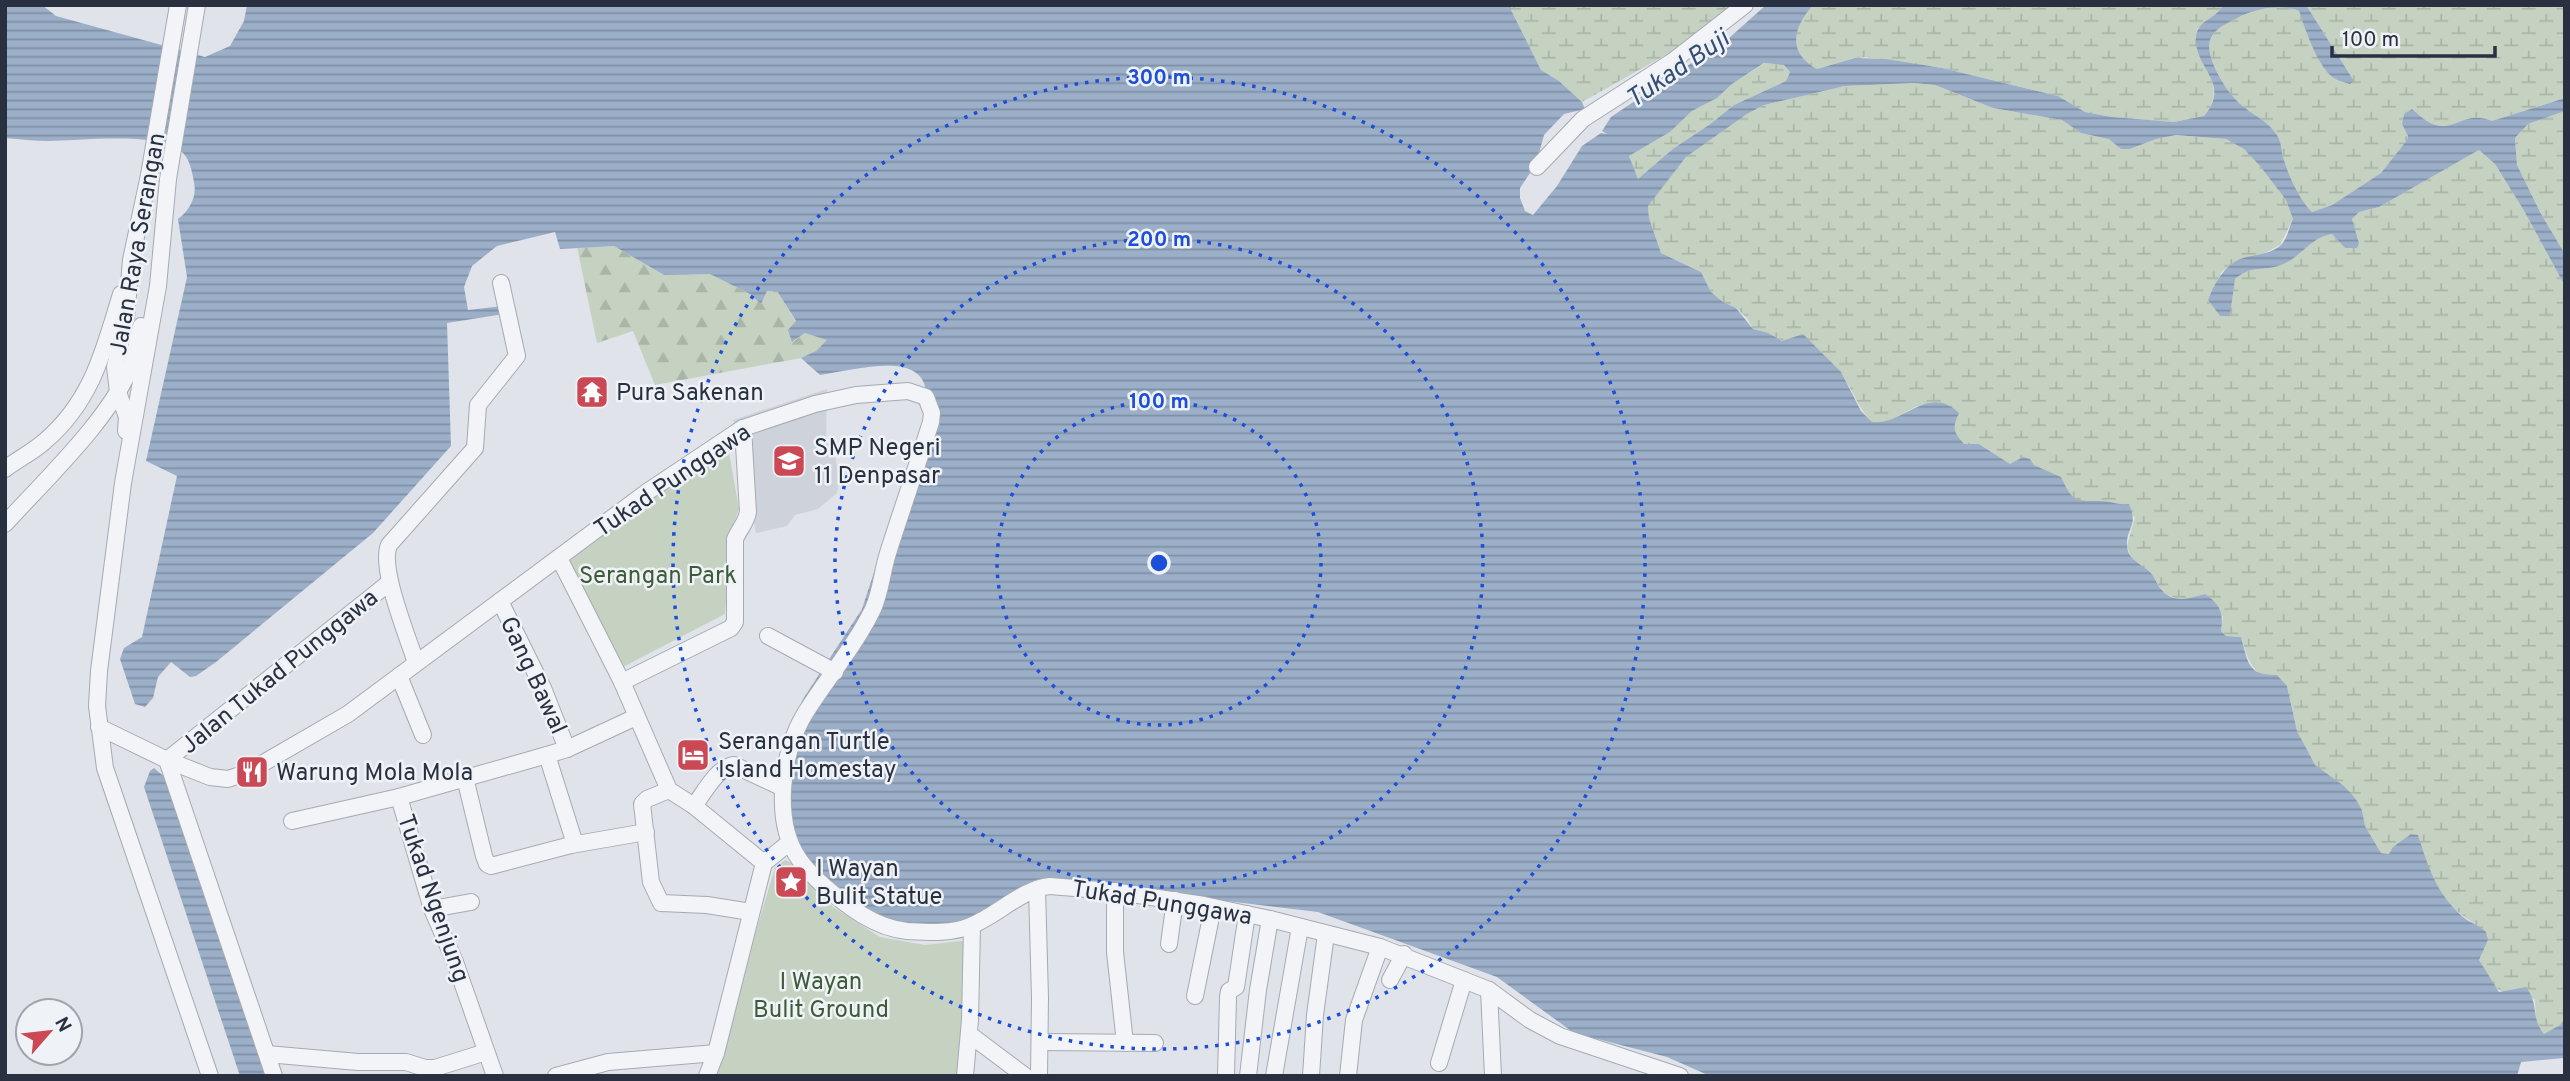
<svg xmlns="http://www.w3.org/2000/svg" width="2570" height="1081" viewBox="0 0 2570 1081" font-family="Overpass,sans-serif">
	<defs>
		<pattern id="forest-firs" width="22" height="20" patternUnits="userSpaceOnUse" patternTransform="scale(1.75)"><rect width="22" height="20" fill="#c5d2c1"/><path d="M5 1l3.5 6h-7zM16 11l3.5 6h-7z" fill="#a9b5a7"/></pattern>
		<pattern id="wetland-marsh" width="20" height="14" patternUnits="userSpaceOnUse" patternTransform="scale(1.75)"><rect width="20" height="14" fill="#c5d2c1"/><path d="M1 5h8M5 5V1M11 12h8M15 12V8" fill="none" stroke="#a9b5a7"/></pattern>
		<pattern id="water-rules" width="6" height="5" patternUnits="userSpaceOnUse" patternTransform="scale(1.75)"><rect width="6" height="5" fill="#9cafc8"/><path d="M0 2.5h6" fill="none" stroke="#7f8fa4"/></pattern>
	</defs>
	<rect width="100%" height="100%" fill="#e0e3e9"/>
	<polygon fill="#ced2da" points="827,389 826,440 832,443 840,479 837,493 818,509 795,515 787,526 756,533 733,420"/>
	<polygon fill="url(#forest-firs)" points="614,246 664,275 710,274 750,294 761,304 767,291 777,291 796,322 793,342 805,333 828,340 816,351 801,358 655,385 633,331 597,343 577,247"/>
	<g fill="url(#wetland-marsh)">
		<polygon points="1511,5 1734,5 1680,47 1582,102 1559,81 1541,70 1511,10"/>
		<path d="M1813,5H2223L2220,11L2197,29C2191,64 2232,81 2204,116L2174,122L2112,117L2085,112L2058,96L1942,68L1866,57L1855,58L1817,69C1787,52 1793,28 1813,5Z"/>
		<path d="M2306,5H2565V98L2492,121C2466,110 2454,131 2436,125C2427,123 2419,115 2412,109L2404,114L2402,124L2408,136L2407,140L2381,173L2332,205L2312,212C2300,200 2289,177 2284,160C2281,151 2282,143 2277,135C2268,121 2256,117 2244,107C2229,97 2202,55 2211,38C2217,26 2231,22 2241,16C2258,8 2281,4 2299,11L2309,39L2354,81Z"/>
		<polygon points="1765,63 1784,65 1790,72 1786,81 1734,105 1709,125 1674,148 1638,180 1629,156 1670,132 1692,111 1717,98 1732,84"/>
		<path d="M1914,83L1935,85L1993,108L2062,120L2081,133L2105,137L2130,149L2156,139L2176,135L2226,139L2244,149L2260,166L2286,200L2293,219L2280,245L2263,254L2243,258L2222,271L2208,300L2220,316L2230,315L2235,279C2255,262 2272,273 2291,260C2306,250 2313,236 2332,234L2345,248L2359,243L2352,219L2359,212L2379,207L2479,150L2495,164L2523,209L2565,286V1018L2560,1025L2544,1035L2536,1022L2535,999C2495,991 2499,996 2479,960L2488,940C2479,923 2461,917 2447,902C2431,885 2425,857 2418,835L2389,854L2381,853L2365,826L2362,810L2344,786L2315,766L2297,731L2287,686C2253,671 2252,673 2241,637L2226,636L2221,631L2223,617L2205,594L2182,601L2168,595L2162,591L2150,571L2132,560L2127,546L2135,517C2125,511 2116,504 2104,502C2093,500 2104,502 2093,503C2073,504 2068,492 2061,477L2034,465L2023,457L2010,464L1979,444L1964,445L1954,434L1953,426L1917,406L1886,423L1872,422C1858,408 1853,390 1842,375C1834,364 1767,332 1753,329L1747,318L1736,308L1723,302L1711,292L1701,272L1661,253L1649,218L1648,205L1686,157L1747,114L1764,105L1845,86Z"/>
		<polygon points="2565,111 2565,254 2541,214 2517,165 2515,138 2528,124"/>
	</g>
	<g fill="#c5d2c1">
		<polygon points="728,447 739,509 730,535 725,614 619,669 567,555"/>
		<polygon points="785,860 798,866 833,907 880,937 925,945 969,940 960,1076 712,1076 775,868"/>
	</g>
	<g fill="url(#water-rules)" fill-rule="evenodd">
		<path d="M5,5H42L56,16L205,57L230,46L244,21L247,5H1511V10L1541,70L1559,81L1582,102L1585,109L1564,114L1544,135L1536,164L1520,188V198L1525,211L1533,215L1557,186L1582,146L1601,133L1607,134L1602,131L1611,117L1729,38L1766,5H1813C1793,28 1787,52 1817,69L1855,58L1886,59L1942,68L2058,96L2085,112L2112,117L2174,122L2204,116C2232,82 2194,69 2196,38C2196,20 2217,19 2223,5H2306L2354,81L2350,84C2345,82 2338,81 2334,78C2318,68 2305,29 2299,11C2281,4 2258,8 2241,16C2231,22 2217,26 2211,38C2202,55 2229,97 2244,107C2256,117 2268,121 2277,135C2282,143 2281,151 2284,160C2289,177 2300,200 2312,212L2332,205L2381,173L2407,140L2408,136L2402,124L2404,114L2412,109C2419,115 2427,123 2436,125C2454,131 2466,110 2492,121L2565,98V111L2528,124L2515,138L2517,165L2541,214L2565,254V286L2523,209L2495,164L2479,150L2379,207L2359,212L2352,219L2359,243L2357,248H2345L2332,234C2310,237 2301,258 2281,265C2262,272 2253,264 2235,279L2230,316H2220L2208,300C2216,281 2225,263 2246,257C2259,254 2272,254 2282,244C2288,237 2289,227 2293,219L2286,200L2260,166L2244,149L2226,139L2176,135L2156,139L2130,149H2121L2109,139L2081,133L2062,120L1993,108L1935,85L1914,83L1845,86L1764,105L1747,114L1686,157L1648,206L1649,218L1661,253L1701,272L1711,292L1723,302L1736,308L1753,329L1768,333L1782,341L1803,334L1841,372L1861,411L1872,422C1905,425 1928,383 1959,413C1952,428 1953,432 1964,444H1979L2010,464L2023,457L2030,459L2034,465L2061,477C2073,502 2074,501 2100,501C2110,501 2117,505 2129,504C2139,527 2126,527 2127,546C2128,559 2139,563 2148,570C2153,574 2156,582 2160,588C2172,604 2188,599 2205,594C2220,604 2224,613 2221,631L2226,636L2241,637C2248,661 2247,676 2277,675L2287,686L2297,731L2315,765L2344,786L2355,798L2362,810L2365,826L2381,853L2389,854L2393,847L2411,834L2418,835C2429,869 2436,893 2463,917C2470,923 2479,925 2486,932L2488,940L2479,960L2499,992L2526,987C2540,1006 2530,1017 2544,1034L2560,1025L2565,1018V1055L2563,1058L2521,1062L2517,1076H1710L1667,1057L1574,1033L1497,977L1318,912L1044,879L980,917L937,927L883,924L813,868L782,821L786,740L803,699L862,609L920,432L929,421L923,419C944,343 864,369 820,375L801,358L816,351L827,340L805,333L792,342L788,330L796,321L777,291H767L761,304L750,294L710,274L664,275L614,246L560,249L555,232L497,246L472,266L464,287L468,310L503,306L504,314L447,323L451,446L373,533L216,662L196,676L190,677L171,662L158,677L153,698L145,707L135,704L120,659L124,648L142,637L177,476L146,461L187,277L178,219C190,210 197,197 194,182C192,172 190,159 182,152C160,131 79,141 49,141C34,141 20,139 5,138ZM1764,63L1784,65L1790,72L1786,81L1734,105L1709,125L1674,148L1638,179L1629,156L1670,132L1692,111L1717,98L1732,84Z"/>
		<polygon points="154,768 173,784 265,1076 240,1076 144,787 150,771"/>
	</g>
	<g fill="none" stroke-linecap="round" stroke-linejoin="round">
		<defs>
			<g id="minor">
				<polyline points="197,5 168,179 158,286 123,483 99,671 97,706 105,768 210,1076"/>
				<polyline points="1537,167 1583,119 1673,61 1745,5"/>
				<polyline points="126,431 127,417 118,392 115,367 126,318 131,260 149,175 178,5"/>
				<path d="M5,469C18,459 33,452 45,441C92,401 104,350 121,294"/>
				<path d="M5,524C43,482 114,415 132,363C136,351 138,338 141,326"/>
				<polyline points="559,558 622,682 669,790 694,806 764,863"/>
				<polyline points="500,601 543,688 567,749"/>
				<polyline points="768,636 835,672"/>
				<path d="M416,663C408,637 379,568 389,545L475,448L478,405L517,356L501,283"/>
				<polyline points="399,676 423,735"/>
				<path d="M622,682L721,633L731,628L735,622V539C740,528 746,523 748,512L743,428"/>
				<path d="M99,727L167,760L210,777L228,779L246,773L348,714L647,492L743,428L815,404L856,395L908,391L926,397L932,413L931,422C917,466 902,509 888,553C882,572 881,591 873,609C855,646 828,677 806,712C782,749 772,820 799,859C805,868 815,878 824,886C847,906 875,928 907,931C927,932 951,934 970,926C997,916 1021,889 1050,886L1112,891L1204,905L1270,919L1380,947L1489,990L1530,1020L1560,1036L1680,1076"/>
				<polyline points="547,755 575,844"/>
				<polyline points="167,760 274,1076"/>
				<polyline points="167,760 390,582"/>
				<polyline points="465,778 484,856 487,864 491,866 571,845 646,832"/>
				<polyline points="669,790 647,799 642,804 651,882 661,903 707,905 751,912"/>
				<polyline points="399,797 432,909 455,962 495,1076"/>
				<path d="M694,806C704,793 717,767 734,765L783,788"/>
				<polyline points="292,821 399,797 547,755 567,749 636,717"/>
				<polyline points="1037,889 1040,998 1039,1076"/>
				<polyline points="1115,891 1115,952 1125,1043"/>
				<polyline points="432,909 471,902"/>
				<polyline points="1169,944 1175,900"/>
				<polyline points="1390,980 1404,954"/>
				<polyline points="1489,990 1493,1076"/>
				<polyline points="1195,996 1213,907"/>
				<polyline points="969,1034 1025,1076"/>
				<polyline points="1041,1042 1155,1043"/>
				<polyline points="267,1054 358,1062 406,1062 425,1068 435,1068 486,1052"/>
				<polyline points="1439,1063 1464,980"/>
				<polyline points="556,1076 608,1062 716,1053"/>
				<polyline points="707,1076 716,1053 764,863 790,842"/>
				<polyline points="965,1076 970,1020 972,926"/>
				<polyline points="1226,1076 1228,997 1229,991 1236,987 1247,914"/>
				<polyline points="1248,1076 1258,990 1270,919"/>
				<polyline points="1274,1076 1300,927"/>
				<polyline points="1311,1076 1315,1015 1326,934"/>
				<polyline points="1348,1076 1354,1020 1380,947"/>
			</g>
		</defs>
		<use href="#minor" stroke="#a5aab3" stroke-width="18"/>
		<use href="#minor" stroke="#f3f4f7" stroke-width="16"/>
	</g>
	<g fill="none" stroke="#1d4ed8" stroke-width="3.5" stroke-dasharray="3.5 7">
		<circle cx="1159" cy="563" r="162"/>
		<circle cx="1159" cy="563" r="324"/>
		<circle cx="1159" cy="563" r="486"/>
	</g>
	<defs>
		<symbol id="temple-square" viewBox="-11 -11 22 22"><rect x="-9" y="-9" width="18" height="18" rx="4" fill="#cb4855" stroke="#eff2f6"/><path d="M0-6L5-2H3V0L6.5 2.5H4V6H1.5V3h-3V6H-4V2.5H-6.5L-3 0V-2H-5Z" fill="#fff"/></symbol>
		<symbol id="school-square" viewBox="-11 -11 22 22"><rect x="-9" y="-9" width="18" height="18" rx="4" fill="#cb4855" stroke="#eff2f6"/><path d="M0-5L7-2L0 1L-7-2ZM-4 1L0 2.5L4 1V4Q0 6-4 4Z" fill="#fff"/></symbol>
		<symbol id="hotel-square" viewBox="-11 -11 22 22"><rect x="-9" y="-9" width="18" height="18" rx="4" fill="#cb4855" stroke="#eff2f6"/><path d="M-6-4.5h1.5V1H6V5H4.5V3h-9V5H-6ZM-4 0a1.8 1.8 0 1 1 3.6 0ZM.5 0V-2.5h3Q6-2.5 6 0Z" fill="#fff"/></symbol>
		<symbol id="restaurant-square" viewBox="-11 -11 22 22"><rect x="-9" y="-9" width="18" height="18" rx="4" fill="#cb4855" stroke="#eff2f6"/><path d="M-5-6h1v4h1v-4h1v4h1v-4h1v5L-1.5 .5V6h-2V.5L-5-1ZM5-6V6H3V1.5H1.5Q1.5-4 5-6Z" fill="#fff"/></symbol>
		<symbol id="sight-square" viewBox="-11 -11 22 22"><rect x="-9" y="-9" width="18" height="18" rx="4" fill="#cb4855" stroke="#eff2f6"/><path d="M0-6L1.8-2.2L6-1.7L2.9 1.2L3.7 5.4L0 3.3L-3.7 5.4L-2.9 1.2L-6-1.7L-1.8-2.2Z" fill="#fff"/></symbol>
	</defs>
	<g fill-rule="evenodd">
		<use href="#temple-square" x="573" y="373" width="38" height="38"/>
		<use href="#school-square" x="770" y="442" width="38" height="38"/>
		<use href="#hotel-square" x="674" y="736" width="38" height="38"/>
		<use href="#restaurant-square" x="233" y="753" width="38" height="38"/>
		<use href="#sight-square" x="772" y="863" width="38" height="38"/>
	</g>
	<g text-anchor="middle" stroke-width="5" stroke-linejoin="round" paint-order="stroke">
		<g font-size="24" fill="#293040" stroke="#eff2f6">
			<text transform="translate(137 244) rotate(-80)" y="8">Jalan Raya Serangan</text>
			<text transform="translate(672 480) rotate(-34)" y="8">Tukad Punggawa</text>
			<text transform="translate(279 671) rotate(-39)" y="8">Jalan Tukad Punggawa</text>
			<text transform="translate(534 675) rotate(65)" y="8">Gang Bawal</text>
			<text transform="translate(434 898) rotate(71)" y="8">Tukad Ngenjung</text>
			<text transform="translate(1162 902) rotate(9)" y="8">Tukad Punggawa</text>
		</g>
		<g font-size="24" fill="#293040" stroke="#eff2f6" text-anchor="start">
			<text x="616" y="400">Pura Sakenan</text>
			<text x="814" y="455">SMP Negeri<tspan x="814" dy="28">11 Denpasar</tspan></text>
			<text x="718" y="749">Serangan Turtle<tspan x="718" dy="28">Island Homestay</tspan></text>
			<text x="276" y="780">Warung Mola Mola</text>
			<text x="816" y="876">I Wayan<tspan x="816" dy="28">Bulit Statue</tspan></text>
		</g>
		<g font-size="24" fill="#3c5b37" stroke="#eff2f6">
			<text x="658" y="583">Serangan Park</text>
			<text x="821" y="989">I Wayan<tspan x="821" dy="28">Bulit Ground</tspan></text>
		</g>
		<g font-size="26" font-style="italic" fill="#344d73" stroke="#eff2f6">
			<text transform="translate(1677 68) rotate(-34)" y="9">Tukad Buji</text>
		</g>
	</g>
	<circle cx="1159" cy="563" r="10" fill="#1d4ed8" stroke="#eff2f6" stroke-width="3.5"/>
	<g font-size="21" text-anchor="middle" font-weight="bold" fill="#1d4ed8" stroke="#eff2f6" stroke-width="5" stroke-linejoin="round" paint-order="stroke">
		<text x="1159" y="84">300 m</text>
		<text x="1159" y="246">200 m</text>
		<text x="1159" y="408">100 m</text>
	</g>
	<rect width="2570" height="1081" fill="none" stroke="#293040" stroke-width="14"/>
	<g transform="translate(49 1032) rotate(62)"><circle r="33" fill="#eff2f6" stroke="#a0a4ad" stroke-width="2"/>
	<path d="M0-5L12 26L0 18L-12 26Z" fill="#cb4855"/>
	<text y="-10" font-size="19" font-weight="bold" text-anchor="middle" fill="#293040">N</text>
	</g>
	<path d="M2332 46v10h163v-10" fill="none" stroke="#293040" stroke-width="3.5"/>
	<text x="2342" y="46" font-size="21" fill="#293040" stroke="#eff2f6" stroke-width="5" paint-order="stroke">100 m</text>
</svg>
